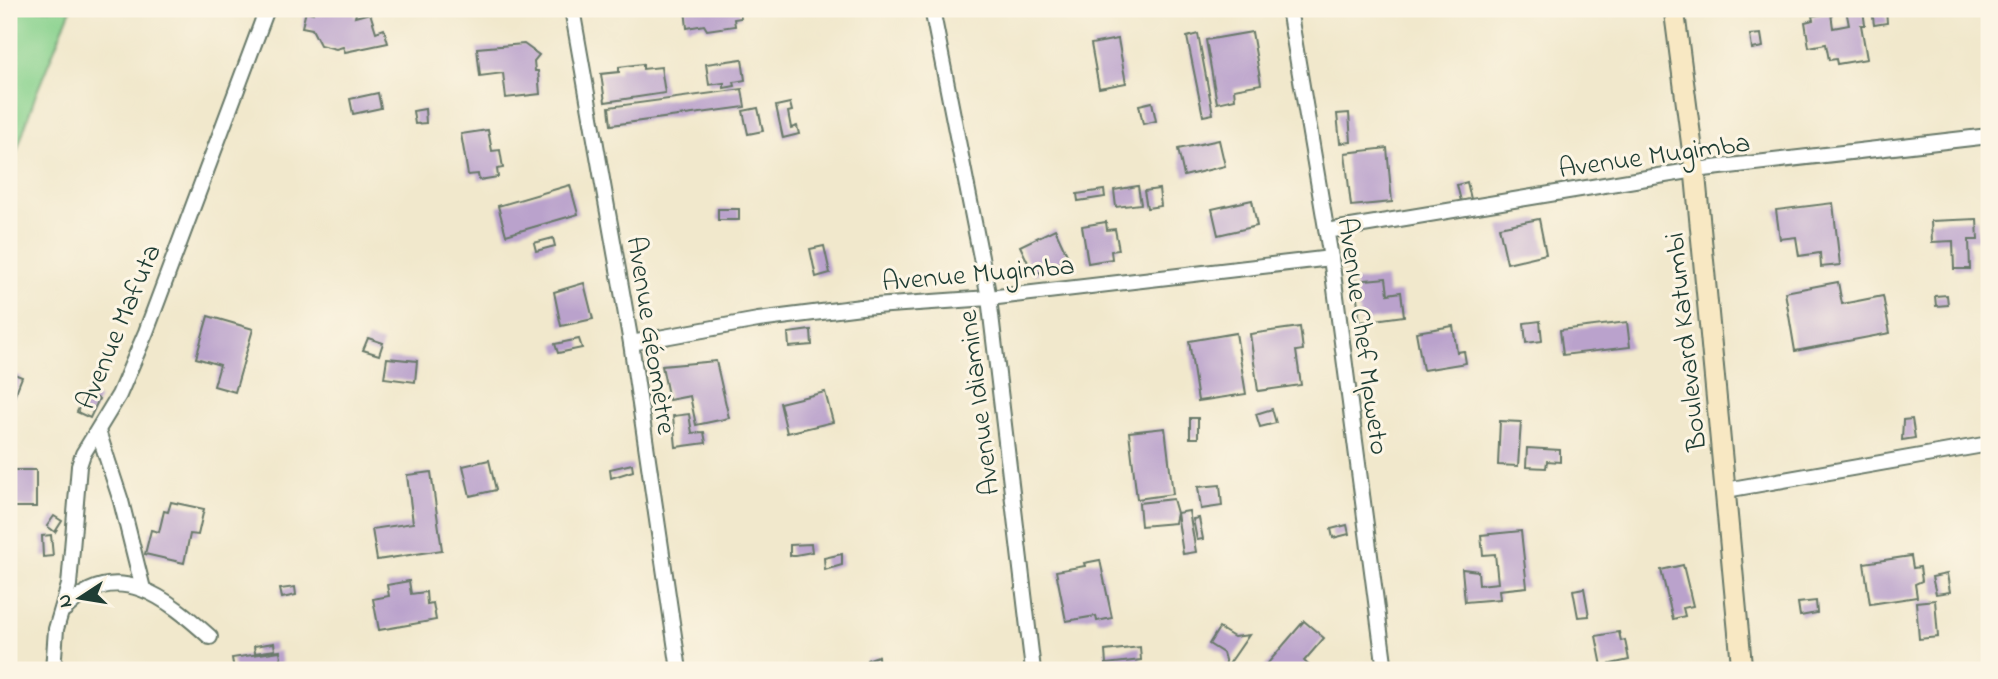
<svg xmlns="http://www.w3.org/2000/svg" width="1998" height="679" viewBox="0 0 1998 679" font-family="'Indie Flower',sans-serif">
	<rect width="100%" height="100%" fill="#fcf5e5"/>
	<filter id="ink" filterUnits="userSpaceOnUse"><feTurbulence type="fractalNoise" baseFrequency=".0143" numOctaves="2"/><feDisplacementMap in="SourceGraphic" scale="14" xChannelSelector="R" yChannelSelector="G"/><feConvolveMatrix kernelMatrix="1 2 1 2 8 2 1 2 1" color-interpolation-filters="sRGB"/></filter>
	<filter id="wash" filterUnits="userSpaceOnUse"><feTurbulence type="fractalNoise" baseFrequency=".00686" numOctaves="4" result="noise"/><feDisplacementMap in="SourceGraphic" scale="28" xChannelSelector="R" yChannelSelector="G"/><feGaussianBlur stdDeviation="1.57" result="paint"/><feColorMatrix in="noise" values="0 0 0 0 0 0 0 0 0 0 0 0 0 0 0 0 0 1.4 0 .05"/><feComposite in="paint" operator="in"/></filter>
	<g filter="url(#wash)">
		<rect width="100%" height="100%" fill="#f1e8cc"/>
		<polygon fill="#89d28e" stroke="#548861" stroke-width="2" points="9,9 71,9 36,94 9,174"/>
		<g id="blocks">
			<g fill="#baa2cc">
				<polygon points="314,9 357,9 355,17 370,13 376,32 384,29 388,43 345,52 343,47 336,49 320,45 312,29 302,27 306,11 313,13"/>
				<polygon points="685,9 739,9 741,18 734,19 735,26 707,30 704,25 687,28"/>
				<polygon points="1859,9 1863,10 1865,25 1861,25 1867,59 1837,64 1836,59 1829,60 1826,44 1809,47 1805,22 1813,20 1812,16 1831,13 1833,28 1849,25 1846,10"/>
				<polygon points="1872,9 1886,9 1887,23 1874,25"/>
				<polygon points="1252,32 1261,84 1234,89 1235,99 1217,103 1206,40"/>
				<polygon points="1198,34 1213,114 1203,116 1187,37"/>
				<polygon points="1761,34 1763,47 1752,49 1750,35"/>
				<polygon points="1118,39 1126,83 1099,88 1091,44"/>
				<polygon points="524,44 539,55 534,61 535,71 538,71 540,94 506,98 503,73 480,76 477,48"/>
				<polygon points="742,59 745,80 734,82 735,86 724,88 724,83 709,85 706,64"/>
				<polygon points="643,64 643,69 661,67 665,93 605,102 601,74 619,72 619,67"/>
				<polygon points="742,89 745,107 611,125 609,107"/>
				<polygon points="378,93 381,108 353,114 350,99"/>
				<polygon points="1152,102 1156,121 1143,124 1139,105"/>
				<polygon points="790,103 792,111 788,112 791,128 797,126 799,134 783,138 776,106"/>
				<polygon points="758,108 763,131 748,134 743,111"/>
				<polygon points="425,109 426,123 415,124 413,111"/>
				<polygon points="1349,113 1351,142 1340,143 1337,114"/>
				<polygon points="488,130 492,151 500,150 503,168 497,169 498,177 479,180 478,174 468,175 461,134"/>
				<polygon points="1219,140 1225,166 1184,176 1178,149"/>
				<polygon points="1387,148 1392,202 1351,206 1345,153"/>
				<polygon points="1467,182 1471,199 1461,201 1457,185"/>
				<polygon points="570,185 578,214 506,235 498,206"/>
				<polygon points="1138,186 1141,204 1116,207 1114,190"/>
				<polygon points="1159,189 1161,206 1147,208 1144,191"/>
				<polygon points="1104,190 1105,197 1078,201 1077,194"/>
				<polygon points="1252,200 1257,226 1218,235 1212,209"/>
				<polygon points="1833,203 1840,265 1821,267 1820,253 1799,256 1796,237 1780,239 1776,210"/>
				<rect x="718" y="209" width="21" height="11"/>
				<polygon points="1539,219 1546,254 1507,263 1499,227"/>
				<polygon points="1977,219 1978,240 1969,240 1970,269 1954,269 1953,241 1932,242 1931,221"/>
				<polygon points="1106,222 1107,230 1115,229 1119,250 1111,251 1112,259 1088,263 1082,226"/>
				<polygon points="1055,229 1069,259 1034,275 1020,246"/>
				<polygon points="553,238 555,246 536,251 534,243"/>
				<polygon points="824,246 830,273 816,277 810,249"/>
				<polygon points="1386,278 1388,294 1401,292 1404,316 1360,322 1355,281"/>
				<polygon points="1838,282 1842,304 1883,296 1890,333 1795,351 1785,292"/>
				<polygon points="584,283 593,319 561,326 554,292"/>
				<polygon points="1947,295 1948,305 1936,306 1935,296"/>
				<polygon points="208,316 253,329 235,392 214,386 220,365 196,358"/>
				<polygon points="1540,321 1542,341 1526,343 1524,323"/>
				<polygon points="1627,322 1630,347 1563,355 1560,330"/>
				<polygon points="1453,326 1457,352 1464,351 1466,363 1423,370 1416,332"/>
				<polygon points="1300,327 1303,350 1296,351 1301,385 1258,391 1250,334"/>
				<polygon points="811,330 812,345 789,347 788,333"/>
				<polygon points="1236,333 1246,394 1198,401 1189,341"/>
				<polygon points="368,338 383,343 379,355 363,350"/>
				<polygon points="579,339 582,348 558,353 555,344"/>
				<polygon points="387,358 417,361 415,382 384,378"/>
				<polygon points="716,361 729,418 696,425 690,396 669,400 662,366"/>
				<polygon points="9,372 22,377 9,410"/>
				<polygon points="825,392 833,422 787,433 780,403"/>
				<polygon points="86,393 99,399 90,418 77,412"/>
				<polygon points="1272,409 1276,423 1260,427 1256,414"/>
				<polygon points="689,414 692,433 704,432 706,443 676,447 673,416"/>
				<rect x="1190" y="418" width="8" height="20"/>
				<polygon points="1912,419 1915,438 1902,440 1903,420"/>
				<polygon points="1500,421 1521,422 1518,466 1498,465"/>
				<polygon points="1165,428 1173,494 1137,499 1129,432"/>
				<polygon points="1527,448 1560,450 1560,462 1547,461 1546,468 1526,467"/>
				<polygon points="489,460 496,490 470,496 463,466"/>
				<polygon points="632,464 633,471 611,478 610,469"/>
				<rect x="12" y="470" width="24" height="37"/>
				<polygon points="431,472 442,550 377,560 372,529 413,523 407,475"/>
				<polygon points="1220,485 1222,506 1201,509 1198,487"/>
				<polygon points="1173,499 1177,513 1175,523 1141,526 1139,503"/>
				<polygon points="171,502 204,509 198,535 190,534 184,563 145,554 151,530 159,532 164,511 168,512"/>
				<polygon points="1189,511 1196,552 1183,554 1177,513"/>
				<polygon points="54,516 62,521 55,532 47,526"/>
				<polygon points="1199,518 1203,539 1197,540 1193,519"/>
				<polygon points="1347,525 1349,534 1333,538 1331,529"/>
				<polygon points="1521,531 1527,587 1499,590 1500,599 1465,602 1462,569 1478,571 1479,585 1498,583 1495,554 1483,555 1481,535"/>
				<polygon points="51,535 53,556 43,557 42,536"/>
				<polygon points="811,544 812,552 790,556 790,545"/>
				<polygon points="842,554 842,565 825,570 824,558"/>
				<polygon points="1911,556 1913,568 1920,567 1922,581 1915,584 1917,597 1870,604 1864,563"/>
				<polygon points="1100,560 1112,618 1097,621 1096,616 1066,621 1056,571 1085,566 1084,563"/>
				<polygon points="1683,565 1693,606 1683,608 1685,616 1673,619 1661,570"/>
				<polygon points="1947,574 1950,592 1936,594 1932,577"/>
				<polygon points="409,581 411,594 426,592 427,604 433,603 436,620 379,630 373,599 389,596 387,585"/>
				<polygon points="295,587 296,595 282,598 280,589"/>
				<polygon points="1584,588 1589,616 1578,617 1573,590"/>
				<polygon points="1935,600 1938,637 1919,639 1916,602"/>
				<polygon points="1816,601 1817,613 1800,616 1798,603"/>
				<polygon points="1304,621 1324,638 1304,661 1314,670 1262,670"/>
				<polygon points="1219,628 1234,637 1249,635 1227,667 1223,653 1209,644"/>
				<polygon points="1619,632 1621,641 1625,640 1629,660 1602,666 1596,636"/>
				<polygon points="274,643 275,650 255,653 254,646"/>
				<polygon points="1140,647 1141,660 1106,664 1105,651"/>
				<polygon points="280,651 282,664 277,664 278,670 234,670 232,658"/>
				<polygon points="878,656 879,670 869,670 867,660"/>
			</g>
		</g>
	</g>
	<g filter="url(#ink)">
		<use href="#blocks" fill-opacity="0" stroke="#687969" stroke-width="2"/>
		<g fill="none" stroke-linecap="round" stroke-linejoin="round">
			<defs>
				<g id="street">
					<polyline points="572,9 631,343 679,670"/>
					<polyline points="932,9 989,298 1033,670"/>
					<polyline points="1289,9 1331,258 1385,670"/>
					<polyline points="1327,231 1695,170 1989,136"/>
					<polyline points="631,343 758,320 861,307 989,298 1331,258"/>
					<polyline points="98,431 121,501 143,589"/>
					<polyline points="1726,490 1989,444"/>
					<path d="M65,609C116,556 168,599 210,637"/>
					<polyline points="53,670 56,629 69,585 79,466 83,454 119,395 146,332 267,9"/>
				</g>
				<polyline id="secondary" points="1674,9 1695,170 1742,670"/>
			</defs>
			<use href="#street" stroke="#687969" stroke-width="18"/>
			<use href="#secondary" stroke="#687969" stroke-width="23"/>
			<use href="#street" stroke="#fff" stroke-width="14"/>
			<use href="#secondary" stroke="#f8e8c3" stroke-width="19"/>
		</g>
	</g>
	<g text-anchor="middle" stroke-width="6" stroke-linejoin="round" paint-order="stroke">
		<g font-size="28" fill="#1f3d34" stroke="#fcf5e5">
			<text transform="translate(1654 154) rotate(-8)" y="10">Avenue Mugimba</text>
			<text transform="translate(978 272) rotate(-5)" y="10">Avenue Mugimba</text>
			<text transform="translate(117 326) rotate(-67)" y="10">Avenue Mafuta</text>
			<text transform="translate(653 335) rotate(81)" y="10">Avenue Géomètre</text>
			<text transform="translate(1365 336) rotate(82)" y="10">Avenue Chef Mpweto</text>
			<text transform="translate(1684 342) rotate(-96)" y="10">Boulevard Katumbi</text>
			<text transform="translate(977 403) rotate(-97)" y="10">Avenue Idiamine</text>
		</g>
	</g>
	<rect width="1998" height="679" fill="none" stroke="#fcf5e5" stroke-width="35"/>
	<g transform="translate(80 598) rotate(258)" stroke="#fcf5e5" stroke-width="5" paint-order="stroke">
	<path d="M0-5L12 26L0 18L-12 26Z" fill="#1f3d34"/>
	<text y="-10" font-size="19" font-weight="bold" text-anchor="middle" fill="#1f3d34">N</text>
	</g>
</svg>
